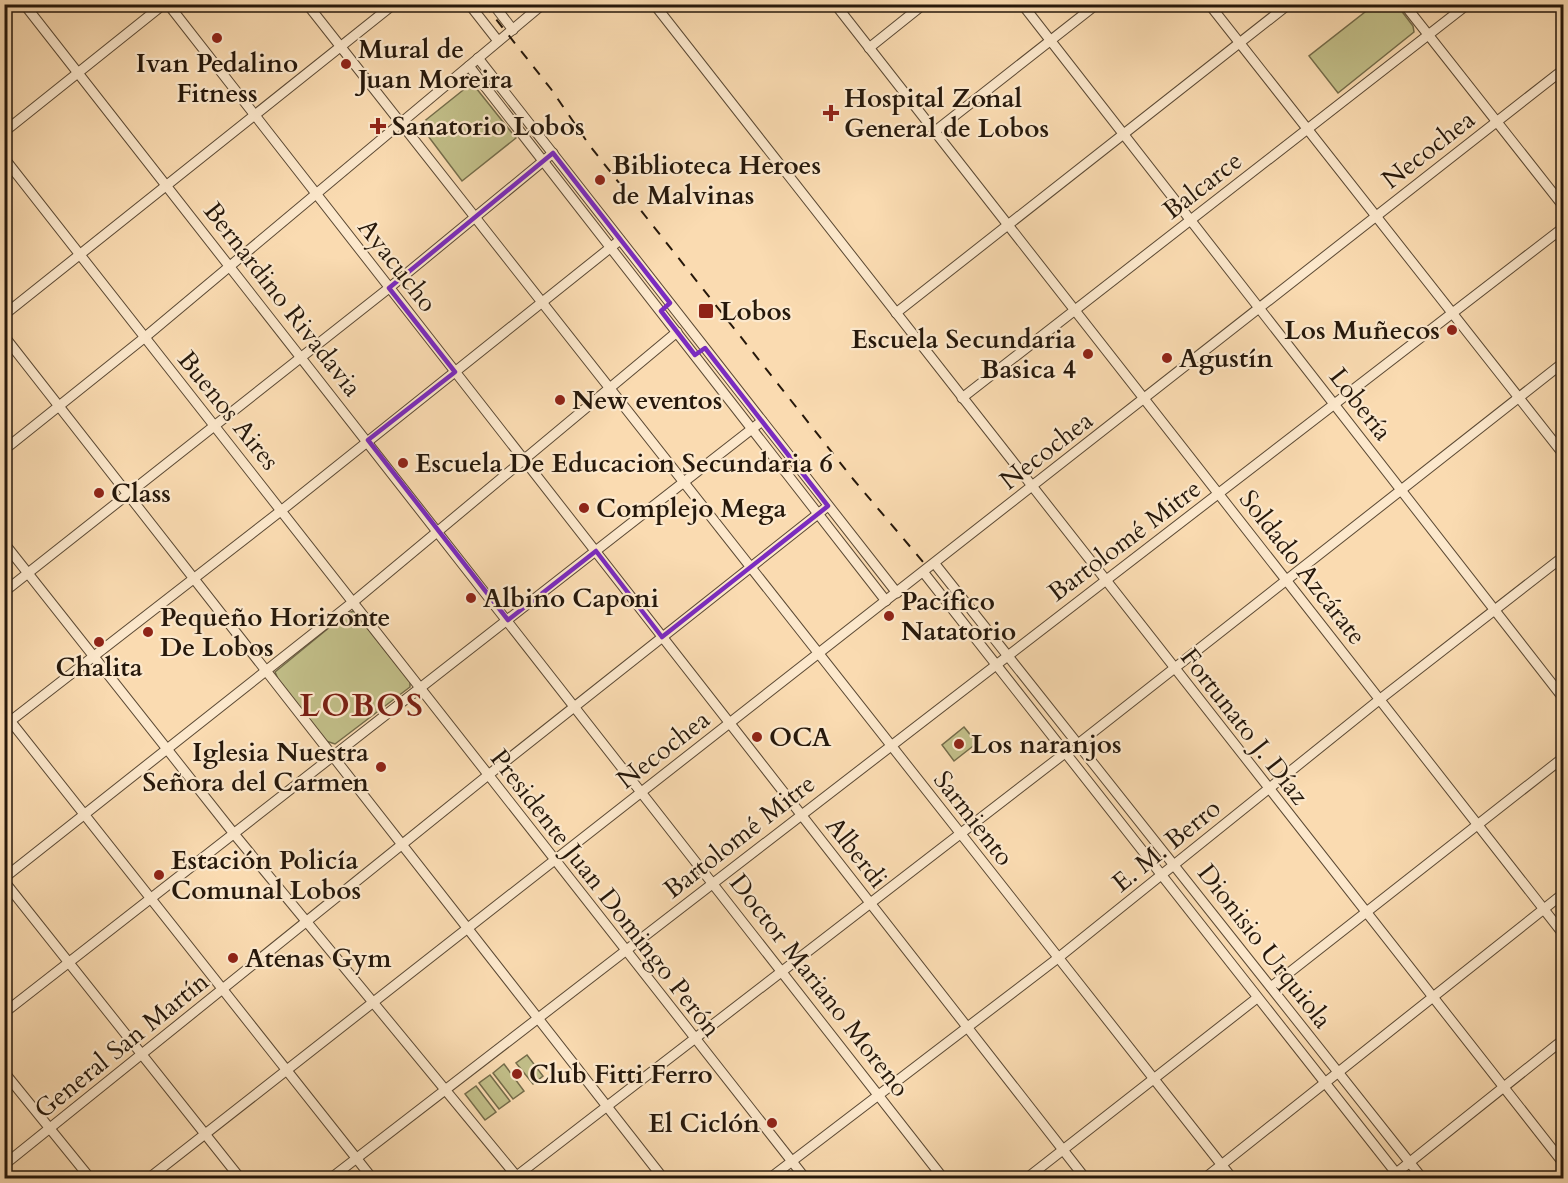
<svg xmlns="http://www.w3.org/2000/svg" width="1568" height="1183" viewBox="0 0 1568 1183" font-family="Cardo,serif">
	<rect width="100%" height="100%" fill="#fadbb1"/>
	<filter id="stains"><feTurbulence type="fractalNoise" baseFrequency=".00333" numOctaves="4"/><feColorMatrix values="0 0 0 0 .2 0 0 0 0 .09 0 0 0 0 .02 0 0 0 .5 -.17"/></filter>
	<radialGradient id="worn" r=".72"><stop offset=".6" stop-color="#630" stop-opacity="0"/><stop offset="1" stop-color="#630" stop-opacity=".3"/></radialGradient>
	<g fill="#c2bf89" stroke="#746c4a" stroke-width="1.5">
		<polygon points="1374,5 1397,5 1413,26 1414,32 1338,93 1309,56"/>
		<polygon points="472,83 516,138 462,181 422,128 422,123"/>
		<polygon points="354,611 410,682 410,687 335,744 326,741 278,679 275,672 347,613"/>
		<polygon points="964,727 977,743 954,761 942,745"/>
		<polygon points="527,1055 543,1076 533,1084 516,1063"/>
		<polygon points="504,1064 524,1091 513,1099 493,1073"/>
		<polygon points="490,1075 510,1101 499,1109 479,1083"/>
		<polygon points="476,1086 496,1112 485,1120 465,1094"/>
	</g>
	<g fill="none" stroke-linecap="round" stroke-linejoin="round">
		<defs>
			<g id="minor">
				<polyline points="24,4 943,1178"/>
				<polyline points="168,4 1085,1178"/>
				<polyline points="307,4 1232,1178"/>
				<polyline points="469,4 498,41"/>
				<polyline points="493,4 513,30"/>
				<polyline points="654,4 1564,1164"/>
				<polyline points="835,4 1564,935"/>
				<polyline points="1022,4 1564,699"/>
				<polyline points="1209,4 1564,455"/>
				<polyline points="1404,4 1564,207"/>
				<polyline points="869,48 924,4"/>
				<polyline points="478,58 897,593"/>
				<polyline points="469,66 886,601"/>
				<polyline points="4,132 164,4"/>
				<polyline points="934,132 1097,4"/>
				<path d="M4,158C272,498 536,840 805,1178"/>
				<polyline points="896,313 1289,4"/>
				<polyline points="4,315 394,4"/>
				<polyline points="4,336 663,1178"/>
				<polyline points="962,398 1468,4"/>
				<polyline points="4,450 144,338 543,4"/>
				<polyline points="4,543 235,835 518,1178"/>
				<polyline points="935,564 1422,1178"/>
				<polyline points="924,573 1400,1178"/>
				<polyline points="4,592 389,288 553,153"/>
				<polyline points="4,713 372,1178"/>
				<polyline points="4,726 282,510 620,240"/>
				<polyline points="1078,744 1564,362"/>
				<polyline points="4,878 353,602 677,332"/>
				<polyline points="4,881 240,1178"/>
				<polyline points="1271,987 1564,757"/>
				<polyline points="4,1013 762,421"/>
				<polyline points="4,1072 90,1178"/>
				<polyline points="4,1165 487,776 828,506"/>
				<polyline points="149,1178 1564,69"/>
				<polyline points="331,1178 1564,227"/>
				<polyline points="514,1178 1065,753"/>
				<polyline points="770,1178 1058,958 1379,700 1564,556"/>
				<polyline points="1027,1178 1257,998"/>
				<polyline points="1205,1178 1564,893"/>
				<polyline points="1390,1178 1564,1039"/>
			</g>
		</defs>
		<use href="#minor" stroke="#5b4934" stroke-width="11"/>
		<use href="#minor" stroke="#fce8cc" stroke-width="9"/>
		<polyline stroke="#26180b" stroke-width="2" stroke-dasharray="10 10" stroke-linecap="butt" points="484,4 551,89 590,146 853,479 929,569"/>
	</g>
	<path fill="none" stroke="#7b2cbf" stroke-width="4.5" stroke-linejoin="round" d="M553,153L670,303L661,311L695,355L705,348L828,506L662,637L596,551L508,620L368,440L455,372L389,288Z"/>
	<g fill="#8f2418" stroke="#fce8cc" stroke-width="2">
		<circle cx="217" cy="38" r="6"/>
		<circle cx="346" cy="64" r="6"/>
		<path d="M828 104h6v6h6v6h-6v6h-6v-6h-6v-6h6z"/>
		<path d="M375 117h6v6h6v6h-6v6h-6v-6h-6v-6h6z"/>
		<circle cx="600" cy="180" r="6"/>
		<rect x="698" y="303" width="16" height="16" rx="3"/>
		<circle cx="1452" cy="330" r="6"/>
		<circle cx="1088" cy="354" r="6"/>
		<circle cx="1167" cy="358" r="6"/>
		<circle cx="560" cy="400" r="6"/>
		<circle cx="403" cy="463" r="6"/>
		<circle cx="99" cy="493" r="6"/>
		<circle cx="584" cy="508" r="6"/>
		<circle cx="471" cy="598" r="6"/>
		<circle cx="889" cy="616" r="6"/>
		<circle cx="148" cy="632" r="6"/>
		<circle cx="99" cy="642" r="6"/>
		<circle cx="757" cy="737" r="6"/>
		<circle cx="959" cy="744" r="6"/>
		<circle cx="381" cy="767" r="6"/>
		<circle cx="159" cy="875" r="6"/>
		<circle cx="233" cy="958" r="6"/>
		<circle cx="517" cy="1074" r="6"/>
		<circle cx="772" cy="1123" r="6"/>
	</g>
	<g text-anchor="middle" stroke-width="4.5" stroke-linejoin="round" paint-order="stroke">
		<g font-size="26" font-weight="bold" fill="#26180b" stroke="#fce8cc" text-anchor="start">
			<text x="358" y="58">Mural de<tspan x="358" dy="30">Juan Moreira</tspan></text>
			<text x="217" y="72" text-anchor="middle">Ivan Pedalino<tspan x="217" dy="30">Fitness</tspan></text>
			<text x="844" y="107">Hospital Zonal<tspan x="844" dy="30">General de Lobos</tspan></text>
			<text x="392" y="135">Sanatorio Lobos</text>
			<text x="612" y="174">Biblioteca Heroes<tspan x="612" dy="30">de Malvinas</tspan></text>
			<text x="720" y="320">Lobos</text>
			<text x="1440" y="339" text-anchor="end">Los Muñecos</text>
			<text x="1076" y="348" text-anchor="end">Escuela Secundaria<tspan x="1076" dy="30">Basica 4</tspan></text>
			<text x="1179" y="367">Agustín</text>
			<text x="572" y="409">New eventos</text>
			<text x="415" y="472">Escuela De Educacion Secundaria 6</text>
			<text x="111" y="502">Class</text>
			<text x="596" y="517">Complejo Mega</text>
			<text x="483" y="607">Albino Caponi</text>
			<text x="901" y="610">Pacífico<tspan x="901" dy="30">Natatorio</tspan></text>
			<text x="160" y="626">Pequeño Horizonte<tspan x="160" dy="30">De Lobos</tspan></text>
			<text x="99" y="676" text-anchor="middle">Chalita</text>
			<text x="769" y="746">OCA</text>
			<text x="971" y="753">Los naranjos</text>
			<text x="369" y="761" text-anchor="end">Iglesia Nuestra<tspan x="369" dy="30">Señora del Carmen</tspan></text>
			<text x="171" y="869">Estación Policía<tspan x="171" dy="30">Comunal Lobos</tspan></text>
			<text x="245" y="967">Atenas Gym</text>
			<text x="529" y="1083">Club Fitti Ferro</text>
			<text x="760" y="1132" text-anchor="end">El Ciclón</text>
		</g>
		<g font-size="26" fill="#26180b" stroke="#fce8cc">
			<text transform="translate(1428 149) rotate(-38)" y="9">Necochea</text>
			<text transform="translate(1202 185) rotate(-38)" y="9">Balcarce</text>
			<text transform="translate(398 265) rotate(52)" y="9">Ayacucho</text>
			<text transform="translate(283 299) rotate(52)" y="9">Bernardino Rivadavia</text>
			<text transform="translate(1361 404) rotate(52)" y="9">Lobería</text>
			<text transform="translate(229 410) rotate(51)" y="9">Buenos Aires</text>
			<text transform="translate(1046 450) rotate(-38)" y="9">Necochea</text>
			<text transform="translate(1124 540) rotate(-37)" y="9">Bartolomé Mitre</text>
			<text transform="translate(1303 567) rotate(52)" y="9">Soldado Azcárate</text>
			<text transform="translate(1245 726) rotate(52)" y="9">Fortunato J. Díaz</text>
			<text transform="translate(663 749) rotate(-38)" y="9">Necochea</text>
			<text transform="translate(974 818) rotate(52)" y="9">Sarmiento</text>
			<text transform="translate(739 836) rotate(-38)" y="9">Bartolomé Mitre</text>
			<text transform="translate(1166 845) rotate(-39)" y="9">E. M. Berro</text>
			<text transform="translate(857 852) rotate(52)" y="9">Alberdi</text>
			<text transform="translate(606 893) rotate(52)" y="9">Presidente Juan Domingo Perón</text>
			<text transform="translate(1265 946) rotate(52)" y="9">Dionisio Urquiola</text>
			<text transform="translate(820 985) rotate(52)" y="9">Doctor Mariano Moreno</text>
			<text transform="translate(121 1045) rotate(-39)" y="9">General San Martín</text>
		</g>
		<g font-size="32" font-weight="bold" letter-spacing="1.5" fill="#7a1f14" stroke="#fce8cc">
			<text x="362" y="716">LOBOS</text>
		</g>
	</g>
	<rect width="1568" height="1183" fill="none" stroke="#fadbb1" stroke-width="24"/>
	<rect x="6" y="6" width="1556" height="1171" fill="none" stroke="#26180b" stroke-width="3"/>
	<rect x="12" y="12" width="1544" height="1159" fill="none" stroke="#26180b" stroke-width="1.5"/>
	<rect width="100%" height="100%" filter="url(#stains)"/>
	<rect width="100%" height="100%" fill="url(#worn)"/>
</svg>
